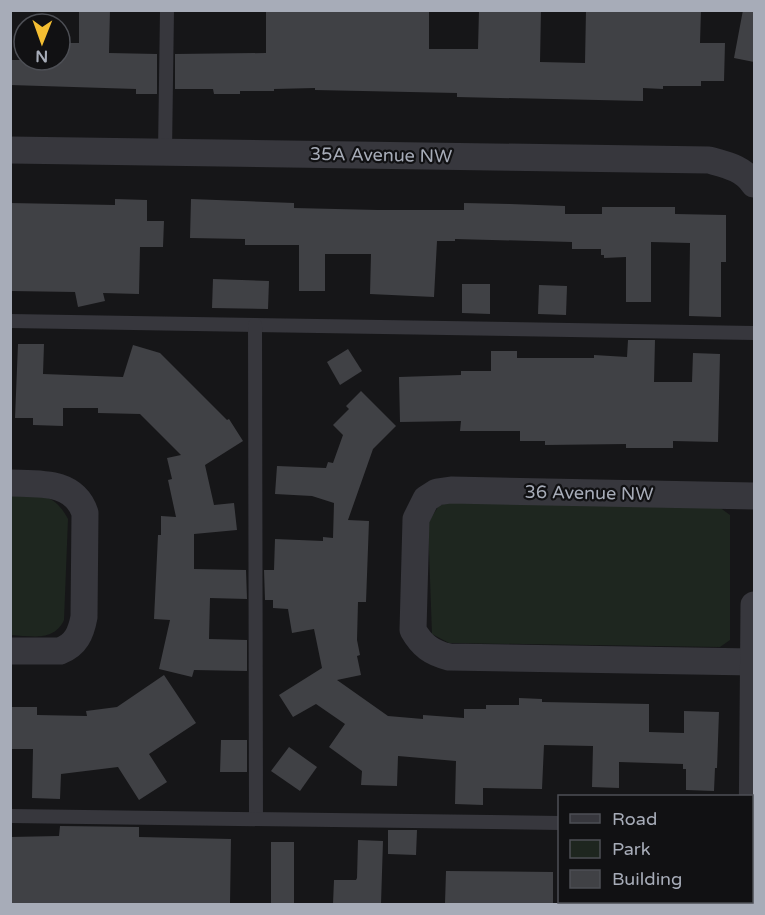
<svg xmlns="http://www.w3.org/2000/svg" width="765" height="915" viewBox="0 0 765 915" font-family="'Varela Round',sans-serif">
	<rect width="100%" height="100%" fill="#161618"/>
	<g fill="#1e261f">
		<path d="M11,495C39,496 53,491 68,519L64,620C54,642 31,636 11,635Z"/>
		<polygon points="452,500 719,507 730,515 730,640 720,647 449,643 432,634 428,523 438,507"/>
	</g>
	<g fill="#404145">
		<polygon points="79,10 110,10 109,53 157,54 157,94 136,94 136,89 10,85 10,60 60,60 61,43 79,43"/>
		<polygon points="266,10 429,10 429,49 478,49 479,10 541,10 540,62 585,63 586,10 701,10 700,43 725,43 724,81 701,81 701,86 663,86 663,89 643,88 643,101 457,97 457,93 315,90 315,88 274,89 274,91 240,91 240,94 214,94 213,89 175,89 175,54 266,53"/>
		<polygon points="743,10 754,10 754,62 734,58"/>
		<polygon points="115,199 147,200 147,221 164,221 163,247 140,247 139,294 103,293 105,301 78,307 75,292 10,291 10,203 115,205"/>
		<polygon points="191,199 294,203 294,208 378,210 464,210 464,203 510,204 565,206 565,214 602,214 602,207 675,207 675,214 726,215 726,262 721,262 721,317 689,316 690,243 651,242 651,302 626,302 626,257 604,258 604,255 601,255 601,249 572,249 572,242 455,239 455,241 437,241 434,297 370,294 371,254 325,254 325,291 299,291 299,245 245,245 245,239 190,238"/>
		<polygon points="213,279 269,281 268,309 212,308"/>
		<polygon points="462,284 490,284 490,314 462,313"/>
		<polygon points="539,285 567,286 566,315 538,314"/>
		<polygon points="628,340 655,340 654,382 692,382 693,353 720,354 718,442 673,441 673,448 626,448 626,444 545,445 545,441 520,441 520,431 460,431 461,421 400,422 399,377 461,375 461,371 491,371 491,351 517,351 517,358 594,358 594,355 627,357"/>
		<polygon points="18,344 44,344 43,374 123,377 133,345 160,353 227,420 229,419 243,441 205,465 214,505 234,503 237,530 194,534 194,569 246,570 247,599 210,598 209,639 247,640 247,671 194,670 192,677 159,669 170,620 154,619 158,535 161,535 161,516 176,517 168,480 172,479 167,458 181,455 140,414 98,413 98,408 63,408 63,426 33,425 33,418 15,418"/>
		<polygon points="348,349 362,371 340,385 327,362"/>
		<polygon points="361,391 396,426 373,449 348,520 369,521 366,602 358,602 357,640 360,655 357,656 361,675 337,680 388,716 423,719 423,715 464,718 464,709 486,709 486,705 519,705 519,698 542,699 542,702 649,704 649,732 684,733 684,711 719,712 717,768 715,768 714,791 686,790 686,769 683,769 683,764 619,762 619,788 592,787 593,746 544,745 542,789 483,788 483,805 455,804 456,761 398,756 397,786 361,785 362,771 329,747 345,724 316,704 293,717 279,695 322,668 314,629 292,633 288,609 273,608 273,600 265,600 264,570 274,570 275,539 323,541 323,537 333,538 334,503 312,496 275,494 277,466 326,468 328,462 333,463 343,435 333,425 349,409 346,406"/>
		<polygon points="164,675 196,723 149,754 167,782 139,800 118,767 61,774 60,799 32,798 33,749 10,749 11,707 37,707 37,715 87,716 86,711 117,707"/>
		<polygon points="221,740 247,740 247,772 220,772"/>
		<polygon points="289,747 317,767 300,791 271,771"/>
		<polygon points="60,826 139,827 139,837 231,839 230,904 10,904 10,837 59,836"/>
		<polygon points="388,830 417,830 416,855 388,854"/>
		<polygon points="358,840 383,841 381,904 333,904 334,880 356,880 357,878"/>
		<rect x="271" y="842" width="23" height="62"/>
		<polygon points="446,871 553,872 553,904 445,904"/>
	</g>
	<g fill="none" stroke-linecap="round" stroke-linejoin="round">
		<g stroke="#37373d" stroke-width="14">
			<polyline points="165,152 167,10"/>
			<polyline points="10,321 754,333"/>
			<polyline points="255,325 256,819"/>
			<polyline points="10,816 560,823"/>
		</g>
		<g stroke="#37373d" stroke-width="27">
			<path d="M10,150L709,160C727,165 743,168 754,184"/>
			<path d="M10,483C39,484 74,480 85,513L84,617C81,633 76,645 60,651H10"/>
			<path d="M754,662L449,657C432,653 422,646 413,630L416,519L426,499L437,492L451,490L754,496"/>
			<polyline points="752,843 754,605"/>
			<polyline points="750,904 750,902"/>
		</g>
	</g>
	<g text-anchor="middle" stroke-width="4.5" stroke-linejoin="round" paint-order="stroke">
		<g font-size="18" fill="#a7acb8" stroke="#111113">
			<text transform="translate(381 155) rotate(1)" y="6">35A Avenue NW</text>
			<text transform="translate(589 493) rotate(1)" y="6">36 Avenue NW</text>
		</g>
	</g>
	<rect width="765" height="915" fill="none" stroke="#a7acb8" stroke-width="24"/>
	<rect x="558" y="795" width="195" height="108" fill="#111113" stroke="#4d4f55" stroke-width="1.5"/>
	<rect x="570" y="814" width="30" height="9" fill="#37373d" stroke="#4d4f55" stroke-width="1.5"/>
	<text x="612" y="825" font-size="18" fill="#a7acb8">Road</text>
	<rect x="570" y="840" width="30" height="18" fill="#1e261f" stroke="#4d4f55" stroke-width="1.5"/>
	<text x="612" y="855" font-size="18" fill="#a7acb8">Park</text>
	<rect x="570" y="870" width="30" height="18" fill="#404145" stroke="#4d4f55" stroke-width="1.5"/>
	<text x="612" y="885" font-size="18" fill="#a7acb8">Building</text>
	<g transform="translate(42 42) rotate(181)"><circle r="28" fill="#111113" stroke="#4d4f55" stroke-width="1.5"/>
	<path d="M0-4.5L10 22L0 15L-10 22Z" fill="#f4be32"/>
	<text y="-9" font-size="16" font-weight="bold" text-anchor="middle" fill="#a7acb8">N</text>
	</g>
</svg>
